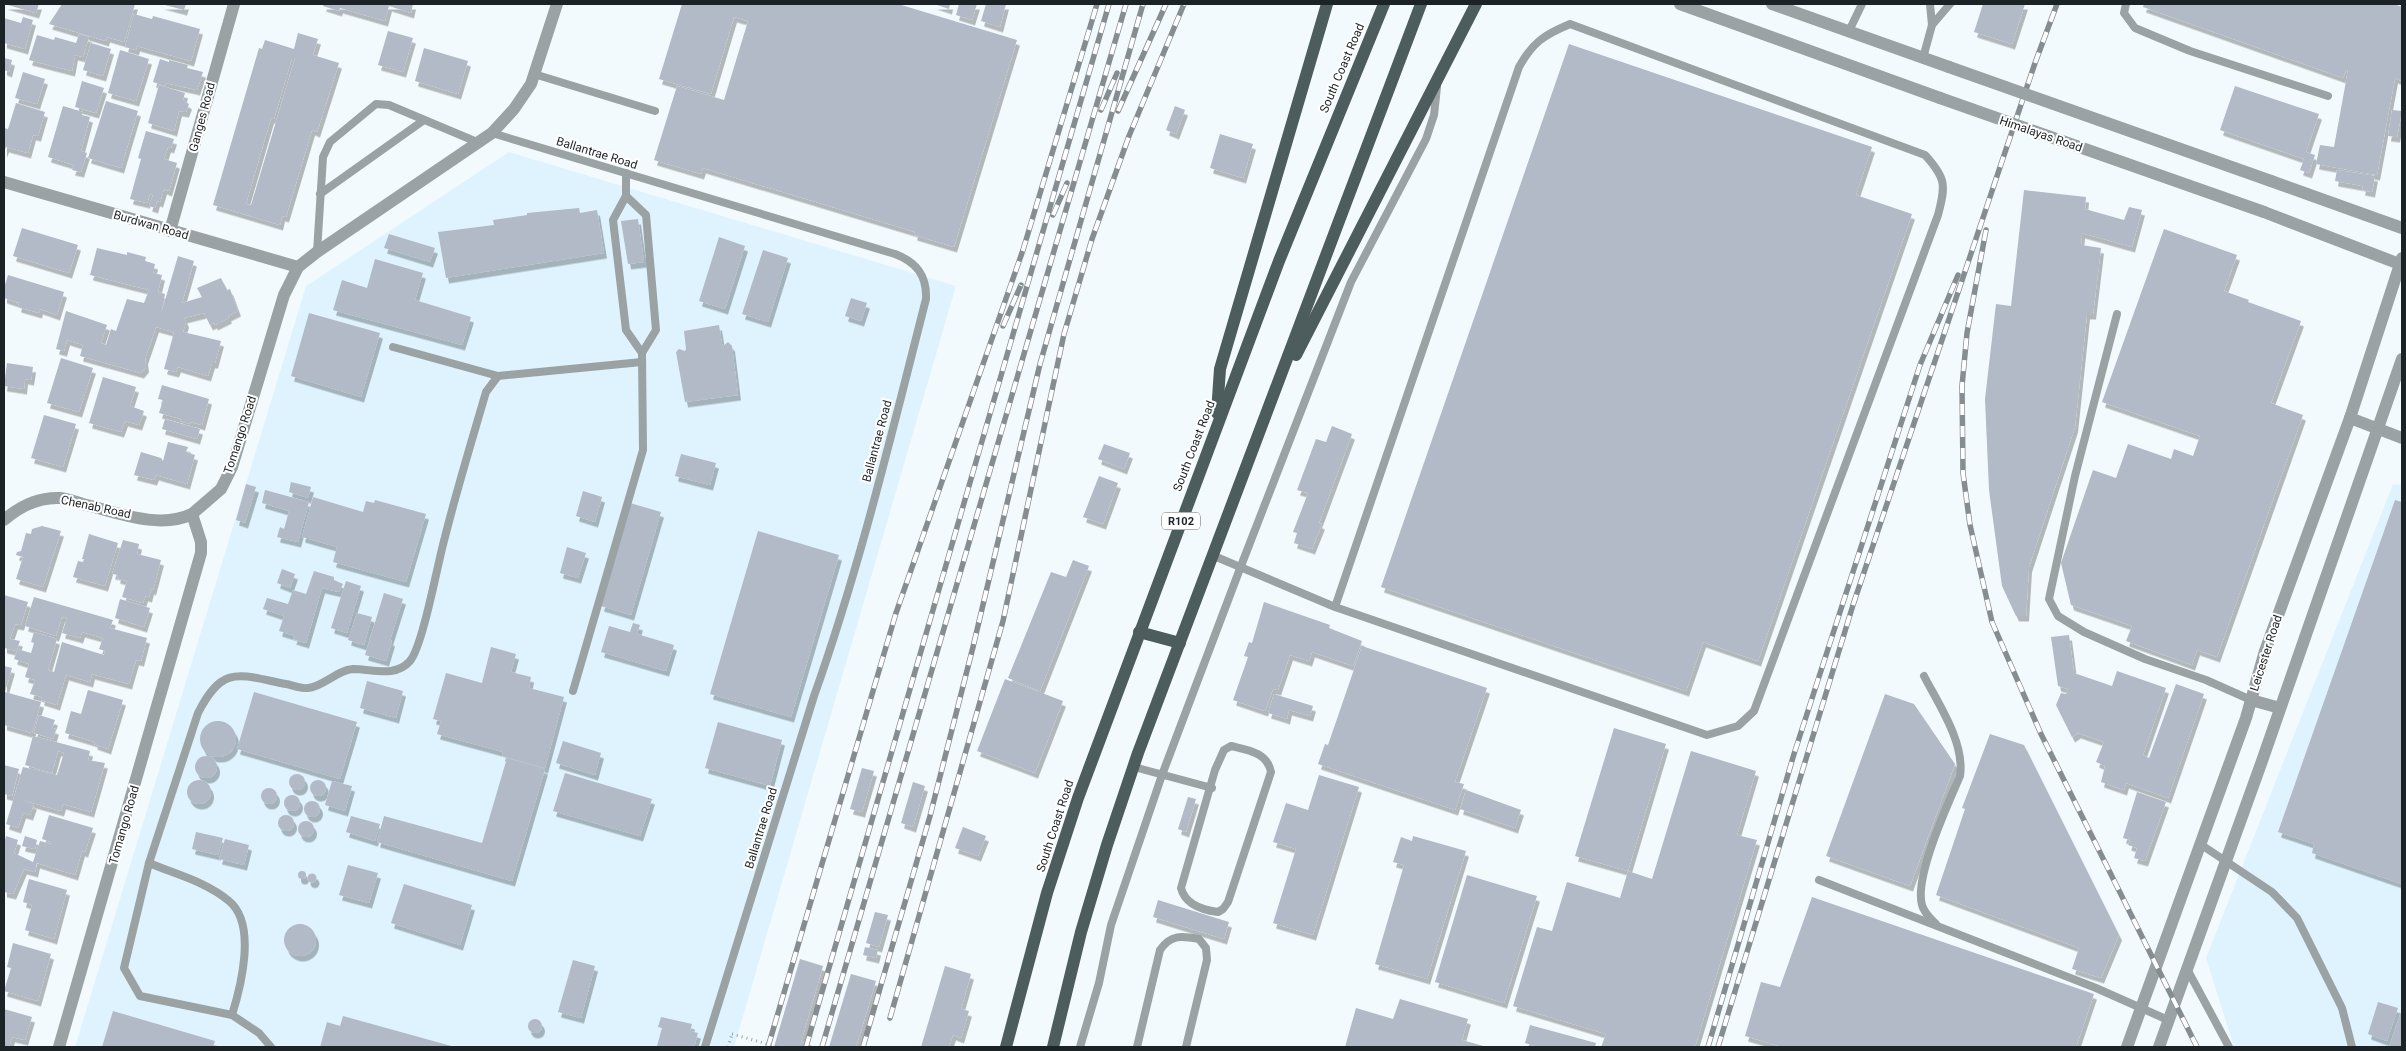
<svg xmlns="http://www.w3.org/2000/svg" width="2406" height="1051" viewBox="0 0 2406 1051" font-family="Roboto,sans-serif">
	<defs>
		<filter id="shadow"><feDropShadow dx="3" dy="5.5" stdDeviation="0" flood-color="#0004"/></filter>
	</defs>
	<rect width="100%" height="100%" fill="#f3fafe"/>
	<g fill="#dff3fe">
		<polygon points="509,152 956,286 734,1047 75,1047 306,286"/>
		<polygon points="2393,484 2402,485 2402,1047 2234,1047 2206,958"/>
	</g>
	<g fill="#b2b9c7" fill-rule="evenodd" filter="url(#shadow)">
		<polygon points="4,4 39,4 36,13"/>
		<polygon points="62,4 135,4 124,42 107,37 106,41 49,24"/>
		<polygon points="161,4 186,4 184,10"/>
		<polygon points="324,4 413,4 411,13 389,6 385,21 340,8 339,11 323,6"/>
		<polygon points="682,4 898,4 1017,40 954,247 914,235 915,232 703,168 701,174 654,160 677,86 724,100 748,21 734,17 711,94 659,79"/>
		<polygon points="934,4 950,4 949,9"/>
		<polygon points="959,4 977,4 972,20 956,15"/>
		<polygon points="986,4 1006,4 1000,27 981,21"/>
		<polygon points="1983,4 2025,4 2012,44 1974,32"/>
		<polygon points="2144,4 2394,4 2402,7 2402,81 2395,78 2377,175 2316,164 2320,145 2334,147 2348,70 2346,70 2343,78 2143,7"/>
		<polygon points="134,14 152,19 153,16 200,29 191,61 137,46 136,50 125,47"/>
		<polygon points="23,17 33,20 25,49 4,43 4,18 21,23"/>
		<polygon points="388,31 413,38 403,72 378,65"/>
		<path d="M298,33L318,39L313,55L339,63L317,132L312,130L286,217L282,216L280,225L213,205L259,48L262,49L265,40L294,49ZM292,58H295L251,205L246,204L271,118L274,119Z"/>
		<polygon points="79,34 89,37 83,57 75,55 72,71 29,60 37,35 54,40 55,37 76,43"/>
		<polygon points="91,43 111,49 103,76 83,70"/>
		<polygon points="1569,44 1872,147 1856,195 1912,214 1758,661 1703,642 1686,691 1381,587"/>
		<polygon points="424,48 468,61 458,94 415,81"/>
		<polygon points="120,50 149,59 136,101 108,93"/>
		<polygon points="4,58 12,60 9,72 4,70"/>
		<polygon points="160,59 169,62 169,60 188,65 187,68 203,72 197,90 166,83 165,86 153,82"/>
		<polygon points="23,72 45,79 37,104 15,98"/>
		<polygon points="82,81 104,88 96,113 75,107"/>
		<polygon points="159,85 185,93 183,100 189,104 186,112 179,111 174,131 148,123"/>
		<polygon points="2235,86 2319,114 2306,152 2315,155 2309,173 2300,170 2304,159 2220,130"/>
		<polygon points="106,101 138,111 121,168 88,158"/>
		<polygon points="16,103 45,112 38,136 33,135 28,153 6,147 4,152 4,128 8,129"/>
		<polygon points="63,106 83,112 82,115 90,117 81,151 87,153 81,172 72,170 74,165 48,157"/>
		<polygon points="1175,106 1185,110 1176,134 1166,130"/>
		<polygon points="2392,110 2402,111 2397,137 2388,136"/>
		<polygon points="146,131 174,139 171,148 168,147 164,159 177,163 169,191 164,189 160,202 157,201 155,208 149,206 153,195 150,194 147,203 130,199 141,159 138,158"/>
		<polygon points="1220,134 1253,144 1243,178 1210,168"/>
		<polygon points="2337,170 2375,176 2372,192 2362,190 2363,186 2335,181"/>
		<polygon points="2024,190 2086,197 2085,209 2124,220 2129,207 2142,210 2132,247 2082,233 2081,245 2101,248 2093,314 2087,314 2075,427 2029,567 2026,616 2016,616 2002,586 1989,490 1985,399 1996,304 2011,306"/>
		<polygon points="579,208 580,213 597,210 604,253 446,278 438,232 494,225 493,220 527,215 527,213"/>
		<polygon points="638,219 644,262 628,264 621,221"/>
		<polygon points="22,228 78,245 69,273 13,256"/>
		<polygon points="2164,229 2237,255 2224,291 2249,300 2248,302 2301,321 2271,403 2303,415 2217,657 2197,650 2192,665 2126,641 2132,626 2071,605 2061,563 2093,470 2116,478 2128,444 2171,459 2174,449 2193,456 2200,436 2102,402"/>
		<polygon points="389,234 435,248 430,262 384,248"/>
		<polygon points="719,237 745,246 725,309 699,301"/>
		<polygon points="97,248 127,255 127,252 146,257 145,261 155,264 153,273 162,275 158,292 165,294 161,314 178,256 194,261 182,303 202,297 197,288 221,278 227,290 230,289 238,311 228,316 229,318 215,325 214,323 210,325 204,313 184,318 186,322 183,332 221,341 215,363 212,363 208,376 178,367 176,372 164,369 174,332 156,327 157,324 145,359 146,367 141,373 80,356 83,345 67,340 64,351 56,349 66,311 107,325 101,343 106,345 111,329 116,331 127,299 144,303 149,290 90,275"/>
		<polygon points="763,250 788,258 768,322 742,314"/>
		<polygon points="375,259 423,273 415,300 471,317 462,345 333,310 342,280 367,288"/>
		<polygon points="8,275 64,292 57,315 40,309 39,313 18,307 19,303 4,298 4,288"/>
		<polygon points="851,298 867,303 861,321 845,316"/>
		<polygon points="309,313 380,333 361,397 291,376"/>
		<polygon points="719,325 722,344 723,346 728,342 732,346 738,395 685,402 676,352 679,349 685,351 686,349 684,331"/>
		<polygon points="61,358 93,368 79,412 47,403"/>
		<polygon points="7,363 33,367 31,380 25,379 24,389 4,386"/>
		<polygon points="103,377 136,387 130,406 144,411 139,425 125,421 121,432 89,423"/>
		<polygon points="162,385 209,399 202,425 191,422 190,424 180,421 181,419 159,413 163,400 158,399"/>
		<polygon points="44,415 76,424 63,467 31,458"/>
		<polygon points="165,419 200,429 197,439 162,429"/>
		<polygon points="1332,426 1352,434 1319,523 1322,524 1312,549 1294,543 1297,533 1293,532 1308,493 1297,490 1316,439 1326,442"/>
		<polygon points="168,442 188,447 186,452 195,455 187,484 156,475 154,480 134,475 141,452 161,458 163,461"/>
		<polygon points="1104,444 1130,453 1124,469 1098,459"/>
		<polygon points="681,454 716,463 710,485 675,476"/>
		<polygon points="1099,476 1118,483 1103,524 1083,517"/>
		<polygon points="291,482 311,487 308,498 289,492"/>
		<polygon points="246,484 256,487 245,523 236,520"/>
		<polygon points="265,490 309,502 298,542 277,537 280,527 284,529 289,511 262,503"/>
		<polygon points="583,491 602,497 595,522 576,516"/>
		<polygon points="313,497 363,512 366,501 374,503 375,500 426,514 406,582 333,562 337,547 302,537"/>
		<polygon points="2395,500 2402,502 2402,884 2312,853 2314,844 2278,832"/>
		<polygon points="630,503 661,512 631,615 601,606"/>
		<polygon points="42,526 61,531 43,587 16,579 23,557 16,555 17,552 21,551 26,533 31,534 32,529"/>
		<polygon points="758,531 839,555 791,717 710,694"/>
		<polygon points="89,534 118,543 105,586 73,577 78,561 83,562 84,559 82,559"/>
		<polygon points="123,540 139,544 137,554 161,560 153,590 151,589 149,597 145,596 143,603 122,597 127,581 117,578 118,575 112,574"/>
		<polygon points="567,547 586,553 578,578 560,573"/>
		<polygon points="1073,560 1089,566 1040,691 1008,678 1051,572 1066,577"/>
		<polygon points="282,569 295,574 290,588 277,583"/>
		<polygon points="314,571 334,577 334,580 343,584 339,592 322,588 306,643 293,639 295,636 279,631 284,616 263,609 267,598 288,604 293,590 306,594"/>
		<polygon points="346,581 361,586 347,633 331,628"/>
		<polygon points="384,593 403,599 390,640 392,641 386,661 365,655"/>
		<polygon points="4,595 28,602 21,625 15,624 10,639 20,641 17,649 31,653 34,643 31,642 34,632 57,639 48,670 54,672 62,642 104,655 105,651 99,649 103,638 82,632 80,638 62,633 67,618 62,617 56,636 25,626 34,597 113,620 110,628 147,638 141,661 136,660 129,684 92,674 90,682 66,675 57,705 41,700 42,697 30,694 35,680 25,677 29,664 14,659 17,651 4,648"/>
		<polygon points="120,599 150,608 144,627 115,618"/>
		<polygon points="1264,602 1330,625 1329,628 1362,641 1353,666 1312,652 1309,661 1290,655 1278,690 1273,689 1265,711 1233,700 1248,657 1244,656 1249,642 1252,643"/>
		<polygon points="357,613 372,617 364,645 348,640"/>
		<polygon points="633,623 640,625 637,634 674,645 666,671 601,652 609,626 630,632"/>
		<polygon points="2069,635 2074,673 2112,686 2117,671 2166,688 2143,755 2149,758 2176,684 2204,694 2168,798 2126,783 2124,790 2101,782 2105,766 2096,762 2104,742 2078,733 2072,737 2056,705 2061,693 2066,694 2068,689 2058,686 2051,637"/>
		<polygon points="1362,646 1487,688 1455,782 1464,784 1455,810 1318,764 1325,744 1328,745"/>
		<polygon points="491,647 516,654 511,672 531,677 529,688 564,697 545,768 502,756 503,752 437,734 441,721 433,719 446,673 482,683"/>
		<polygon points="4,666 12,668 5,692 41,702 32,733 4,725"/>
		<polygon points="1005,679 1063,701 1035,773 977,751"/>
		<polygon points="367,681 403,691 396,718 360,708"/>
		<polygon points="88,690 123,700 108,749 94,744 95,742 65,733 71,711 81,714"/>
		<polygon points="254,692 357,722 340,779 237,749"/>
		<polygon points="1274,694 1313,706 1310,716 1289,710 1287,719 1268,713"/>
		<polygon points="1885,694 1914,704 1955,764 1910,886 1826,856"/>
		<polygon points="39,715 55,720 52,728 56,729 53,739 34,733"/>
		<circle cx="218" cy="739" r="18"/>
		<polygon points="718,722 782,740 770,786 705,768"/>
		<polygon points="1614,728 1666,744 1628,871 1575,856"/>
		<polygon points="1990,734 2024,745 2119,935 2101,978 2072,969 2079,948 1936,895 1965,809 1962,808"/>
		<polygon points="33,736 90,751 88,760 105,763 91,812 63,804 61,811 19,799 34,804 30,815 23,813 18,828 6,824 23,767 57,775 64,753 58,751 52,773 25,765"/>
		<polygon points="563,741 601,753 595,775 556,763"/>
		<polygon points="1691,751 1756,771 1737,835 1757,840 1695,1047 1601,1047 1606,1034 1513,1006 1537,927 1552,931 1567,882 1620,898 1628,871 1652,879"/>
		<circle cx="206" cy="767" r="11"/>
		<polygon points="507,758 545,769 512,881 377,842 384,816 482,843"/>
		<polygon points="4,765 19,769 12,796 4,794"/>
		<polygon points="862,768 874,771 862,812 850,809"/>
		<polygon points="565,773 652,799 640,836 553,811"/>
		<circle cx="297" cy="782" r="8"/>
		<polygon points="1319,775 1359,787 1313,935 1273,923 1296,849 1273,842 1286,803 1308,810"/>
		<circle cx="199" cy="792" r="12"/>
		<circle cx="318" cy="788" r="8"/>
		<polygon points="332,781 352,786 345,811 325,805"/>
		<polygon points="913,782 925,786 913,827 901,823"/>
		<circle cx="269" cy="796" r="8"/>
		<polygon points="1466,790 1521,810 1515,828 1460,809"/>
		<polygon points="2137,792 2166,802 2145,861 2134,858 2137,848 2128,845 2130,840 2123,838"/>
		<circle cx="292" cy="803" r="8"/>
		<polygon points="1188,797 1196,799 1186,832 1178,829"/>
		<circle cx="312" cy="809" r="8"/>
		<polygon points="49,815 93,828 85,852 82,851 75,875 37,863 35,872 24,869 13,894 4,892 4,844 6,836 18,840 14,853 33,862 40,841 51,844 51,842 42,839"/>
		<circle cx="286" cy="823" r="8"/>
		<polygon points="351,816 380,824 375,841 346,832"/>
		<circle cx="306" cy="829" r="8"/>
		<polygon points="963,827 986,836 978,856 955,848"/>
		<polygon points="196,832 223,838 218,855 192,849"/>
		<polygon points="25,836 37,840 35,849 22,846"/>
		<polygon points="1413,836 1466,851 1427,979 1375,964 1404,865 1393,862 1401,837 1412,841"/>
		<polygon points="225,839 249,845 244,865 219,859"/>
		<polygon points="348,865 378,873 369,903 339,895"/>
		<circle cx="302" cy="875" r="4"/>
		<circle cx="312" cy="878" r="4.5"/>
		<polygon points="1467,875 1537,896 1504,1003 1435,982"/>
		<polygon points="29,879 67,890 54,939 25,930 32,905 23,902"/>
		<polygon points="404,884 472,905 460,945 391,923"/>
		<polygon points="1812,897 2094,994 2076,1047 1783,1047 1745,1036 1761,982 1780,987"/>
		<polygon points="1158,900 1229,922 1224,939 1153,917"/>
		<polygon points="875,912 888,915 879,947 866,943"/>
		<circle cx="300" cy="940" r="16"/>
		<polygon points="13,943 51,954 38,1001 4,991 11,968 7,967"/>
		<polygon points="865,947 878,950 876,958 863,955"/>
		<polygon points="800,959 823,966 801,1042 815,1047 774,1047"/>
		<polygon points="573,960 595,966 581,1018 558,1012"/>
		<polygon points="945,966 971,974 961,1009 969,1011 961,1038 953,1035 949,1047 921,1047"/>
		<polygon points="851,974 876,981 856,1047 829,1047"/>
		<polygon points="1400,999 1468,1019 1462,1040 1487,1047 1345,1047 1356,1008 1393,1019"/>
		<polygon points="2378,1002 2398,1008 2387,1041 2368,1034"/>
		<polygon points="4,1009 32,1017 25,1040 12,1037 9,1047 4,1047"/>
		<polygon points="2402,1009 2402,1047 2389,1047"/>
		<polygon points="113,1011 215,1041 213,1047 102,1047"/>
		<polygon points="343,1016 455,1047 320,1047 327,1022 340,1026"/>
		<polygon points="661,1017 692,1024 690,1031 698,1033 694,1047 657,1046 662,1028 658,1027"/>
		<circle cx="535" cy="1026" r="7"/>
		<polygon points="1530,1025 1596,1043 1595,1047 1538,1047 1525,1043"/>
	</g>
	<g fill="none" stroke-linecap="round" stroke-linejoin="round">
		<polyline stroke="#9aa1a5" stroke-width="3" stroke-dasharray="1 4" stroke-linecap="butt" points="728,1047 732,1034"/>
		<g stroke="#9aa2a3" stroke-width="8">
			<polyline points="2126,4 2124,13 2135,28 2190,51 2328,96"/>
			<polyline points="1932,25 1950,4"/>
			<polyline points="1849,31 1862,4"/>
			<polyline points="1923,58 1932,25 1930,4"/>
			<polyline points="534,74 655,111"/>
			<path d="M492,133L895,254C916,262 927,275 926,299C892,432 860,567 814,696L705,1047"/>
			<polyline points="320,194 424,120"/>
			<polyline points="626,196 646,215 656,330 642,353"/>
			<polyline points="317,252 323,157 330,142 376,104 389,105 477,142"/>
			<polyline points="2117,314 2075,476 2049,599 2058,616 2084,632 2145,659 2206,680 2251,700"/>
			<polyline points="393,347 498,376"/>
			<path d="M1214,556L1335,607L1707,735L1738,726L1754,711L1938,215C1946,185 1946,178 1925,155L1570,24C1544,35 1533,42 1519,67L1335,607"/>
			<path d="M1924,676C1939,705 1965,743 1960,776C1948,804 1914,877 1922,905C1924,913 1931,919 1936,924"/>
			<polyline points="573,691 643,450 642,353 626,330 613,220 626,196 626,173"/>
			<path d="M1231,746C1247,750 1267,752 1271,772L1228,902L1223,909L1218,912C1202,910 1185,904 1181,888L1215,770L1224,750Z"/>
			<polyline points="1134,767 1212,788"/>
			<polyline points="2200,844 2272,892 2297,918 2342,1008 2352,1047"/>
			<path d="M149,863C175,874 207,882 229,901C257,924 241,986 232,1015"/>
			<polyline points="1819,880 2096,988 2168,1020"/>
			<polyline points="2187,969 2229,1047"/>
			<path d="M271,1047L259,1033L232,1015L140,996L124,968L149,863L198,713C223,664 239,675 286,684C292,685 301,689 308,688C323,687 337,670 353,669C373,669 395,678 410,661C423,646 438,561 445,537C457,489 472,440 486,392L498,376L642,362"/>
			<polyline points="1080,1047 1099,983 1111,925 1162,775 1241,566 1351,282 1426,139 1434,115 1437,87"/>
			<path d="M1137,1047L1160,950C1171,934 1182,936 1199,939L1206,948L1207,960L1186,1047"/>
		</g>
		<g stroke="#9aa2a3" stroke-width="12">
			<polyline points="4,182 298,267"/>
			<polyline points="170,231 234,4"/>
			<polyline points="2350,418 2402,438"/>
			<path d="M4,520C19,507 39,497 60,498C68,499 76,502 83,504C116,512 159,530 192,514"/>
			<polyline points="2251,700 2280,708"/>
			<polyline points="59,1047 201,553 201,542 192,514 221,489 232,467 284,295 298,267 317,252 492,133 514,109 531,84 557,4"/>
			<polyline points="2127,1047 2246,718 2265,651 2350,418 2402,258"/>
			<polyline points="2159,1047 2262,761 2402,359"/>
		</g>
		<g stroke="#9aa2a3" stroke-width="12">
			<polyline points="1680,4 1940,98"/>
			<polyline points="1772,4 1949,67"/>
			<polyline points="2271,181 2402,228"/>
			<polyline points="2264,212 2402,265"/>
		</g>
		<g stroke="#4d5c5c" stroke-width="12">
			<polyline points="1296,355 1476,4"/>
			<polyline points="1217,413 1220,369 1327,4"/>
			<polyline points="1139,632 1180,643"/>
			<polyline points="1006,1047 1047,893 1078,798 1279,261 1384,4"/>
			<polyline points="1053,1047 1081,932 1107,845 1138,753 1421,4"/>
		</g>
		<defs>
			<g id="rail">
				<polyline points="1101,110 1117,73"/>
				<polyline points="1118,111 1166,4"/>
				<polyline points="1053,215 1067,183"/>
				<polyline points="1986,230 1967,333 1962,386 1963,473 1970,525 1992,622 2041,734 2197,1047"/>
				<polyline points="1003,326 1021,285"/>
				<polyline points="890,1018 1003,621 1064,334 1092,239 1129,136 1184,4"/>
				<polyline points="768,1047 896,613 1023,250 1097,4"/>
				<polyline points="806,1047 1109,4"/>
				<polyline points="822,1047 1126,4"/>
				<polyline points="863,1047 930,816 973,647 1040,364 1143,4"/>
				<polyline points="1708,1047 1794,754 1920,365 1958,275"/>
				<polyline points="1718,1047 1853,605 2035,63 2057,4"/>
			</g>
		</defs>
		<use href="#rail" stroke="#868d91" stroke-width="5.5"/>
		<use href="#rail" stroke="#fff" stroke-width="4" stroke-dasharray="11" stroke-linecap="butt"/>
		<polyline stroke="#9aa1a5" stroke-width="3" stroke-dasharray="1 4" stroke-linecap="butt" points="732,1034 778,1047"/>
		<g stroke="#9aa2a3" stroke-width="12">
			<polyline points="1949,67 2271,181"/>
			<polyline points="1940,98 2264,212"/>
		</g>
	</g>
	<g text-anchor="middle" stroke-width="4" stroke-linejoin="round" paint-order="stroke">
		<rect fill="#fff" stroke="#606567" stroke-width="1" x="1162" y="512.5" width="38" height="17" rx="4"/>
		<g font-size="11" font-weight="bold" fill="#1c2326">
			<text x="1181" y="525">R102</text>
		</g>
		<g font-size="12" fill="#1c2326" stroke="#fff">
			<text transform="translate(1342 68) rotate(-67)" y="4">South Coast Road</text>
			<text transform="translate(202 117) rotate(-75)" y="4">Ganges Road</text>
			<text transform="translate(2041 134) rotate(19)" y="4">Himalayas Road</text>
			<text transform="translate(597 153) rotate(17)" y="4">Ballantrae Road</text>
			<text transform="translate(151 225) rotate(16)" y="4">Burdwan Road</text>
			<text transform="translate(240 435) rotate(-72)" y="4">Tomango Road</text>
			<text transform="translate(877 441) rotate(-75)" y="4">Ballantrae Road</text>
			<text transform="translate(1194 446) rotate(-69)" y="4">South Coast Road</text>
			<text transform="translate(96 507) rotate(12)" y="4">Chenab Road</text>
			<text transform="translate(2266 653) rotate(-72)" y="4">Leicester Road</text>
			<text transform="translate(124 825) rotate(-74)" y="4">Tomango Road</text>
			<text transform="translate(1055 826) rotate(-72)" y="4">South Coast Road</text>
			<text transform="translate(761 828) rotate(-73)" y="4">Ballantrae Road</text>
		</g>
	</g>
	<rect width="2406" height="1051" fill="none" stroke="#1c2326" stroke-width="10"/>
</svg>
